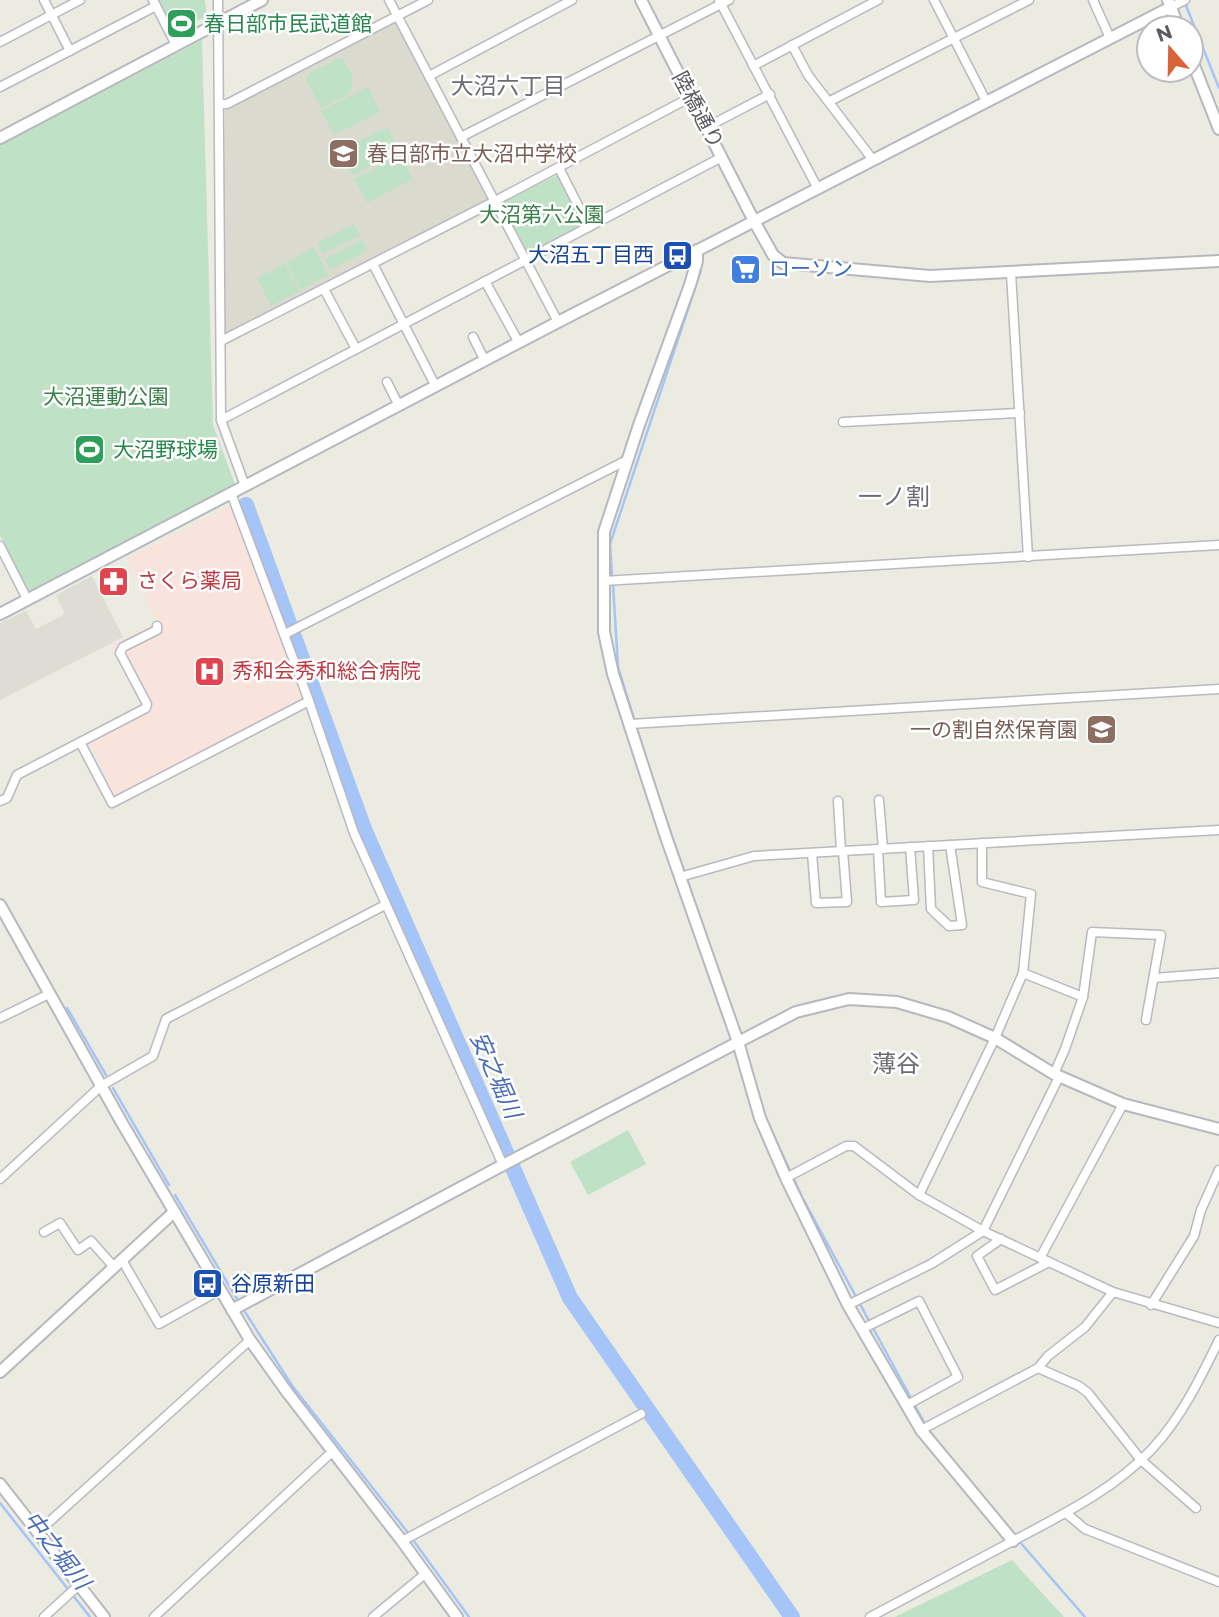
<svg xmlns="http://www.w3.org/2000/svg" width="1219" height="1617" viewBox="0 0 1219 1617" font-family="Montserrat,'Noto Sans JP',sans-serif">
	<rect width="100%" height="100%" fill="#ebebe1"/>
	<polygon fill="#dddcd5" points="92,576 123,637 0,700 0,623 26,611 36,629 65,614 56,595"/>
	<polygon fill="#dbdacf" points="393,23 396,24 488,199 486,202 221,341 225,110"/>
	<polygon fill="#f8e4dd" points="232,505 303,697 299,701 114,796 90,743 147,714 111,646 157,621 127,559"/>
	<g fill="#bfe1c5">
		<polygon points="158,0 205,0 207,16 175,32"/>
		<polygon points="202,40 213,425 236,487 29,591 0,535 0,145"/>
		<polygon points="342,57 352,75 351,93 321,108 306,79 310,73"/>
		<polygon points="368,87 380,112 334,135 321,111"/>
		<polygon points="387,127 399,151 353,175 340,151"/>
		<polygon points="401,155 413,179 367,203 354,179"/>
		<polygon points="557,175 584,226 526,256 499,204"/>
		<polygon points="354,224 360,235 323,254 317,243"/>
		<polygon points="362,240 367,251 330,270 325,259"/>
		<polygon points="314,247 329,276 315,282 303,260 314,283 300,290 286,262"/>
		<polygon points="285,263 299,291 271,306 257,278 270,271 275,279 271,270"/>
		<polygon points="628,1130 646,1164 588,1195 570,1162"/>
		<polygon points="1012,1560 1064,1617 895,1617"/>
	</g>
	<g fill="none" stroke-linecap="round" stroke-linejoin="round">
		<g stroke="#a5c4f7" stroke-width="2.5">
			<polyline points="1185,3 1219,88"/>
			<polyline points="612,577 610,544 701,270"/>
			<polyline points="613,584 618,667 654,784 724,987"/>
			<polyline points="67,1008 106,1075"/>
			<polyline points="113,1088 169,1185"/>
			<polyline points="768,1123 802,1197 925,1424"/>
			<polyline points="175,1195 237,1299"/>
			<polyline points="245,1312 293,1387 409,1534"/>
			<polyline points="928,1430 986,1500"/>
			<polyline points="0,1503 90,1617"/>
			<polyline points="413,1540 469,1617"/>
			<polyline points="1019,1541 1085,1617"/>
		</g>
		<polyline stroke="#a5c4f7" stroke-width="16" points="246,505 364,829 570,1298 792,1617"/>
		<defs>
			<g id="street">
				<polyline points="44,0 70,51"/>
				<polyline points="153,0 176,45"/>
				<polyline points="218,0 221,420 245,486"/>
				<polyline points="389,0 558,322"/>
				<polyline points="719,0 818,189"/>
				<polyline points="934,0 986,101"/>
				<polyline points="1093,0 1110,38"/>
				<polyline points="1171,7 1185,0"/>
				<polyline points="0,42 80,0"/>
				<polyline points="792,45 808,75 873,160"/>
				<polyline points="753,66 878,0"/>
				<polyline points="429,76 572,0"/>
				<polyline points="0,87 156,6"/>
				<polyline points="830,101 1029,0"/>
				<polyline points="220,104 227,104 428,0"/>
				<polyline points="707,127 770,94"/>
				<polyline points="461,137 729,0"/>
				<polyline points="559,168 589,227"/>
				<polyline points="373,264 436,387"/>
				<polyline points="1011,273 1028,557"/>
				<polyline points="485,281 519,343"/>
				<polyline points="324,289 356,349"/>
				<polyline points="473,337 485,361"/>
				<polyline points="221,341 495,201 691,97"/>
				<polyline points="387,382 399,406"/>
				<polyline points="221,420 722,157"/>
				<polyline points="843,422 1020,413"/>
				<polyline points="231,493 309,701 354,833 503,1165"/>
				<polyline points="0,546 27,599"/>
				<polyline points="603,581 1219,545"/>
				<polyline points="285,634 627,460"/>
				<polyline points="630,724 1219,689"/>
				<polyline points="80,742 112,803 309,701"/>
				<polyline points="879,800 883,849"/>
				<polyline points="0,801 7,798 17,775 146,708 147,704 120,653 123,647 157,630 157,626"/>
				<polyline points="838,801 841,851"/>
				<polyline points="928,846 931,909 949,926 962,925 950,845"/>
				<polyline points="878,849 881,902 914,900 910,847"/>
				<polyline points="812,853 816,903 847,902 843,851"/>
				<polyline points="680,877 754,856 1219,830"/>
				<polyline points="1023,973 1083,997"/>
				<polyline points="1154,978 1219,973"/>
				<polyline points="0,1018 49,994"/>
				<polyline points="1054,1074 1065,1049 1083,997 1092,932 1161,935 1146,1020"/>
				<polyline points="786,1178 846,1146 854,1146 919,1195 983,1231 1113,1292 1219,1323"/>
				<polyline points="0,1179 101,1086 153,1056 166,1019 385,905"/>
				<polyline points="919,1195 995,1038 1023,973 1031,894 982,882 982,843"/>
				<polyline points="44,1232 60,1223 78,1250 91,1241 114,1267"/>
				<polyline points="1001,1239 977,1256 995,1290 1049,1262"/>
				<polyline points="1040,1258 1123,1104"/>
				<polyline points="122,1260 159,1324 220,1290"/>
				<polyline points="848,1305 931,1264 983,1231 1059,1077"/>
				<polyline points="1151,1305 1194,1236 1201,1210 1219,1170"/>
				<polyline points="862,1329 919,1301 958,1377 907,1405"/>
				<polyline points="1038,1368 1079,1386 1088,1393 1141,1460 1196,1508"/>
				<polyline points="921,1430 1038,1368 1048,1356 1085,1327 1113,1292"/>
				<polyline points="1066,1513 1085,1529 1219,1582"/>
				<polyline points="38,1532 250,1340"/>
				<polyline points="402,1541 641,1414"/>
				<polyline points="44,1617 79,1585"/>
				<polyline points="154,1617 333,1451"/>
				<polyline points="373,1617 425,1574"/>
				<path d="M870,1617C917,1592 964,1567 1011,1542C1060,1516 1114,1490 1153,1448C1182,1416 1200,1379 1219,1340"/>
			</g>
			<g id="secondary">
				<polyline points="641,0 754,221 773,255 783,263 930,276 1219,261"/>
				<polyline points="1168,0 1179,28"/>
				<polyline points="1191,58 1219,129"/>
				<polyline points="0,138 262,0"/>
				<polyline points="697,250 697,261 690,285 639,425 604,532 604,632 613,674 666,837 738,1042 760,1118 786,1178 848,1305 921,1430 1013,1541"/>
				<polyline points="0,614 558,322 1171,7"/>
				<polyline points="0,905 122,1123 250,1340 287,1392 402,1541 457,1617"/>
				<polyline points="232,1310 503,1165 796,1012 849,999 897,1002 948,1017 995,1038 1054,1074 1123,1104 1219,1129"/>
				<polyline points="0,1372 174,1212"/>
				<polyline points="0,1484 104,1617"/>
			</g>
		</defs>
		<use href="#street" stroke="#b9b9bf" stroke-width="11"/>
		<use href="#secondary" stroke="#b7b8be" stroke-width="14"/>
		<use href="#street" stroke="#fff" stroke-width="8"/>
		<use href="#secondary" stroke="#fff" stroke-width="10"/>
	</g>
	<defs>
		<symbol id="stadium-square" viewBox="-11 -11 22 22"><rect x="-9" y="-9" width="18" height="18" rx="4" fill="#2e9e5b" stroke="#fff"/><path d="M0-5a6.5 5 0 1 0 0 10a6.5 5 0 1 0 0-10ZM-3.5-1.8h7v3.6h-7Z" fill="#fff"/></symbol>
		<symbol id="school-square" viewBox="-11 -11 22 22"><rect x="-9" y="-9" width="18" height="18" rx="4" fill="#8d6e63" stroke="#fff"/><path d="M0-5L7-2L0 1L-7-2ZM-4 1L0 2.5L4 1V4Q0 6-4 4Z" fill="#fff"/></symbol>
		<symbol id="bus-square" viewBox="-11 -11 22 22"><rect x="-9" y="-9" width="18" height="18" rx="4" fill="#1a4fb4" stroke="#fff"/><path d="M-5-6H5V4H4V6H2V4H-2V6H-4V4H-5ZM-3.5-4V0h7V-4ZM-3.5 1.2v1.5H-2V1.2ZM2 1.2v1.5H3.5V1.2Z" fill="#fff"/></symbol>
		<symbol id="supermarket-square" viewBox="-11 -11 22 22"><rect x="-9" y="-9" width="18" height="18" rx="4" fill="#3f7fe0" stroke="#fff"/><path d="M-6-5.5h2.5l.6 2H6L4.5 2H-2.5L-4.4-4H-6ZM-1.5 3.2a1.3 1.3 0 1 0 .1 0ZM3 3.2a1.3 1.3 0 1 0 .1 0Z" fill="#fff"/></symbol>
		<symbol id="pharmacy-square" viewBox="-11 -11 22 22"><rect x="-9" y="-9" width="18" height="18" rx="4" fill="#e0444e" stroke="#fff"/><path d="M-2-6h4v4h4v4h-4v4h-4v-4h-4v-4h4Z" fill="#fff"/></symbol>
		<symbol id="hospital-square" viewBox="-11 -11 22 22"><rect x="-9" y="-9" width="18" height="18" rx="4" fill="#e0444e" stroke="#fff"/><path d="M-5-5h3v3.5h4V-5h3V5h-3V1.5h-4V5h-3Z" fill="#fff"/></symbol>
	</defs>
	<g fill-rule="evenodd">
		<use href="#stadium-square" x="164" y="6" width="35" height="35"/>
		<use href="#school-square" x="326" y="136" width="35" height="35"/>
		<use href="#bus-square" x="660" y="238" width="35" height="35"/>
		<use href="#supermarket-square" x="728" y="252" width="35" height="35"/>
		<use href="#stadium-square" x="72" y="432" width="35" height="35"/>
		<use href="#pharmacy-square" x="96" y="564" width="35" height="35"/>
		<use href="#hospital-square" x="192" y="654" width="35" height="35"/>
		<use href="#school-square" x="1084" y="712" width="35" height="35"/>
		<use href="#bus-square" x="190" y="1266" width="35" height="35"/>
	</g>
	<g text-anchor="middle" stroke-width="5" stroke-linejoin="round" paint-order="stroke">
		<g font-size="21" fill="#27864d" stroke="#fff" text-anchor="start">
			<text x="204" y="31">春日部市民武道館</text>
			<text x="113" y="457">大沼野球場</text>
		</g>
		<g font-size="21" fill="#5a5b61" stroke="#fff">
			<text transform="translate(698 110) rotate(62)" y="7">陸橋通り</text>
		</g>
		<g font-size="21" fill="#785e54" stroke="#fff" text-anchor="start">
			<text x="367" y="161">春日部市立大沼中学校</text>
			<text x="1078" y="737" text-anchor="end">一の割自然保育園</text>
		</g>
		<g font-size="21" fill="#3b7f4a" stroke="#fff">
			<text x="542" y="222">大沼第六公園</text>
			<text x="106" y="404">大沼運動公園</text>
		</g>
		<g font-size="21" fill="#164399" stroke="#fff" text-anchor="end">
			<text x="654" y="262">大沼五丁目西</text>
			<text x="231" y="1291" text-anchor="start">谷原新田</text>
		</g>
		<g font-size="21" fill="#366cbe" stroke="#fff" text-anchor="start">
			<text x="769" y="276">ローソン</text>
		</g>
		<g font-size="21" fill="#be3a42" stroke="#fff" text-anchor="start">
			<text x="137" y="588">さくら薬局</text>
			<text x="232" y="678">秀和会秀和総合病院</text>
		</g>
		<g font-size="23" fill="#6b6d73" stroke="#fff">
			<text x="508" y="94">大沼六丁目</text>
		</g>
		<g font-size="23" font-style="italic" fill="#4a6cb8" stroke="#fff">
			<text transform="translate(496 1075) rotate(66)" y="8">安之堀川</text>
			<text transform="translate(57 1550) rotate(52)" y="8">中之堀川</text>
		</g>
		<g font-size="24" fill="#6b6d73" stroke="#fff">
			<text x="894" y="505">一ノ割</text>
			<text x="896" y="1072">薄谷</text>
		</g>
	</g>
	<g transform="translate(1170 49) rotate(340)"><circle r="33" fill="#ffffff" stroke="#bdbdc0" stroke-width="2"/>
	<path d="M0-5L12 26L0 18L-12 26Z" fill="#da6238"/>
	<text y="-10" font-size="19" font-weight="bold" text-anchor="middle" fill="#5a5b61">N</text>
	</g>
</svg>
